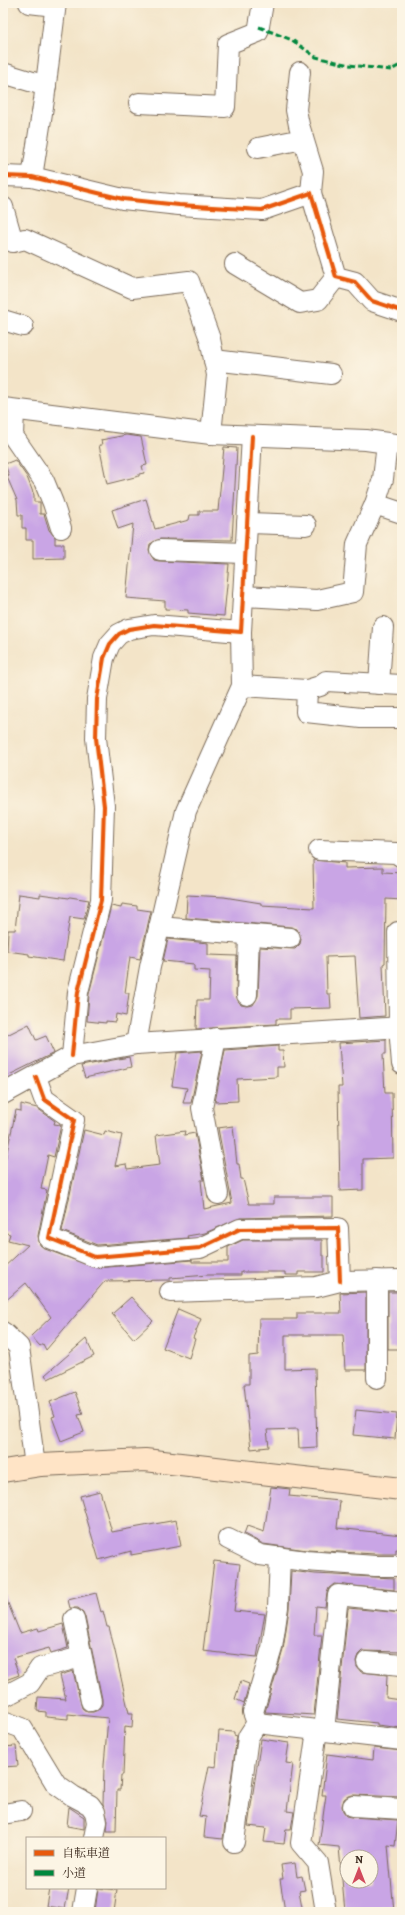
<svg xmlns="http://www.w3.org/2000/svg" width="405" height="1915" viewBox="0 0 405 1915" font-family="Alegreya,'Noto Serif JP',serif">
	<rect width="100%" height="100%" fill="#fcf5e5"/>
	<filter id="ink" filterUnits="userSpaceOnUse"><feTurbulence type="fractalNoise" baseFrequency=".025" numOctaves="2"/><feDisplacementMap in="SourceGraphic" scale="8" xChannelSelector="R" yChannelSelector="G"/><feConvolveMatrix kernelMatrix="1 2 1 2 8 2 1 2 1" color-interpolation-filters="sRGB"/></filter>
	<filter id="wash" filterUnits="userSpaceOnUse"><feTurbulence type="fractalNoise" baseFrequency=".012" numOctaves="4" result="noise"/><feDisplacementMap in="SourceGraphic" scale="16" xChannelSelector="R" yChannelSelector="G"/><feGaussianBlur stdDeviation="0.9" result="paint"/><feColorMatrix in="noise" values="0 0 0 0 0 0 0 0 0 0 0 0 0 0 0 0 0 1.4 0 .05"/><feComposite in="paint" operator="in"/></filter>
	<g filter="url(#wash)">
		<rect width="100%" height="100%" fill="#f3e4c8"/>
		<g id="blocks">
			<g fill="#c9a5e5" fill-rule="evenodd">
				<polygon points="126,435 141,437 147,465 142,466 144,473 139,474 139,476 107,484 99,445 102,445 101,440"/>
				<polygon points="224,447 237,448 232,540 160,539 150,544 149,550 154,560 159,561 229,564 224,616 188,613 188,610 165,609 165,601 126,598 133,524 118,529 112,510 146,499 155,529 189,520 190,515 199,515 199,511 218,511"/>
				<polygon points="15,460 27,477 34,495 34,502 40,502 40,514 44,514 49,530 55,537 55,544 64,544 64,558 33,559 33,540 26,540 26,528 22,528 22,515 18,515 17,500 7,477 9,476 5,464"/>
				<polygon points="313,860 345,863 345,868 383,867 383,872 402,873 402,900 386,899 385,963 383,964 385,1016 359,1018 355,956 326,957 327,994 330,994 331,1008 290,1009 290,1019 276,1019 276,1024 196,1029 197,1000 209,1000 210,971 194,970 194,964 163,961 168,939 208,943 208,955 237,956 236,995 241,1005 247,1006 253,1005 258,996 260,947 295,949 300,944 301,939 297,929 291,927 186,918 187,895 224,897 261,903 261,905 314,908"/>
				<polygon points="19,894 40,897 40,894 69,898 70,897 89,900 84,919 70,917 63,961 29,956 29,954 7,951 8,930 15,930"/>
				<polygon points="122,904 137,906 137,909 151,911 140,959 130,957 125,993 129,993 126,1016 116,1014 115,1022 106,1021 106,1023 87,1021 89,994 111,906 121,908"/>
				<polygon points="29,1024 36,1040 46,1036 54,1053 3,1078 3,1037"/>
				<polygon points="386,1040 386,1054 383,1054 385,1093 392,1093 393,1158 363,1159 363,1190 340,1191 338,1087 342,1087 339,1043"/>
				<polygon points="278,1046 278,1051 283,1051 284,1067 277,1067 277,1077 237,1079 238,1101 215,1102 225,1050"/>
				<polygon points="202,1051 191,1103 183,1103 187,1088 172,1086 177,1053"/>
				<polygon points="129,1057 131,1067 85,1078 81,1066"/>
				<polygon points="21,1104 37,1108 55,1121 54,1124 61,1125 54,1157 48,1155 41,1189 47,1190 38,1236 40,1245 45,1249 96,1268 192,1260 192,1262 228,1262 228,1247 243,1240 322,1240 322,1255 324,1255 324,1272 299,1272 299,1275 285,1275 285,1272 241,1272 241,1275 208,1275 170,1278 170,1280 105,1281 46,1350 43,1344 40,1346 31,1336 51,1317 26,1283 3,1303 3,1268 28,1245 8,1240 10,1234 3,1232 3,1178 5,1161 16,1110 21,1111"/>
				<polygon points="233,1126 237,1164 239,1164 241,1179 243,1179 249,1204 274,1204 274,1197 333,1197 333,1216 240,1218 205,1233 187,1236 188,1238 97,1245 62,1231 84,1130 104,1135 105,1131 122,1135 115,1166 126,1164 127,1169 160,1165 156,1135 185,1131 184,1135 195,1133 204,1180 201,1180 204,1209 232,1203 218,1128"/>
				<polygon points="366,1292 366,1370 345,1370 343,1335 285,1335 285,1369 315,1368 317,1447 299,1448 298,1429 267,1430 269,1447 251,1449 244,1384 249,1384 249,1356 258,1355 259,1319 297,1319 297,1313 341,1313 340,1293"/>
				<rect x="388" y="1292" width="14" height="57"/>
				<polygon points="131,1297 153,1321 134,1339 112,1314"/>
				<polygon points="178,1309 201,1319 193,1338 195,1339 189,1358 163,1348"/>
				<polygon points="86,1339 94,1356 48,1379 45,1375"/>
				<polygon points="75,1392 83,1414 78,1415 84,1432 61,1441 52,1417 55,1416 50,1402"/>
				<polygon points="356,1410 397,1414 395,1439 353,1435"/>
				<polygon points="271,1487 290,1489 289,1496 340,1501 337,1528 402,1535 402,1550 396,1549 396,1554 375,1554 307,1550 263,1544 244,1534 247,1526 264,1532"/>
				<polygon points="100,1491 112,1532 176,1520 181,1546 131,1555 131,1551 99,1560 80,1496"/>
				<polygon points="214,1561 240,1564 234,1611 265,1614 257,1657 203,1651"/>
				<polygon points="291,1571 315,1574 394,1578 394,1590 334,1584 329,1588 327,1593 325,1607 316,1606 314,1635 322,1635 314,1715 265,1712 283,1650 289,1609"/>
				<polygon points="3,1591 20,1633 38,1628 39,1631 63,1624 68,1648 51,1653 49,1648 13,1658 19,1675 3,1681"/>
				<polygon points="96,1593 101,1612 103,1611 107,1627 109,1627 114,1647 129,1713 133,1713 132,1727 125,1726 123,1775 121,1775 120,1790 117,1790 116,1831 107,1831 108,1820 103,1804 104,1765 108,1718 68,1714 68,1719 46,1717 46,1712 37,1711 38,1697 66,1699 60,1675 73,1671 82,1708 87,1712 93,1712 98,1710 102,1705 102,1699 85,1617 83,1612 78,1608 70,1608 68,1600"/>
				<polygon points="348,1608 402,1613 402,1652 362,1651 358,1655 356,1661 357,1667 361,1672 387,1675 386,1698 402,1700 402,1728 377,1725 377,1723 337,1719"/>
				<polygon points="241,1681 249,1684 244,1703 235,1699"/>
				<polygon points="219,1731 234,1732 234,1735 237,1736 223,1839 204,1837 206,1817 199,1816 209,1766 216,1767"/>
				<polygon points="261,1739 289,1743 286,1763 293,1764 287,1811 294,1812 291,1829 286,1829 284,1844 264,1842 266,1828 248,1826"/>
				<polygon points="16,1746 18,1766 3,1767 3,1747"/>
				<path d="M374,1748L402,1751L401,1797L353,1795L348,1796L344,1799L342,1806L343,1811L347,1816L352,1817L398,1820L395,1846L388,1845L394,1912H345L339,1847L319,1845L326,1795H322L327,1754L373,1760ZM347,1857H371V1881H347Z"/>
				<polygon points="69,1807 84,1817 84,1829 67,1826"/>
				<polygon points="295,1863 297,1877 302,1876 305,1890 299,1891 303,1912 285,1912 280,1879 283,1879 281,1865"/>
				<polygon points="49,1888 69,1888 65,1909 46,1906"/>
				<polygon points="98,1888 117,1890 114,1912 95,1912"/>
			</g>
		</g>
	</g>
	<g filter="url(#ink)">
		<use href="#blocks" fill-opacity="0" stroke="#7b6b5a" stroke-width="1"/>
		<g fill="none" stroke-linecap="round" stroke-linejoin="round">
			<defs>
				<g id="street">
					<polyline points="29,3 55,6"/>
					<polyline points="300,72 296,110 299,125 313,171 311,193"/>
					<polyline points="3,73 46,86"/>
					<polyline points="139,103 225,107 228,44 258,32 263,3"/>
					<polyline points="258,148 303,139"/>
					<polyline points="3,176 32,177 123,199 179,205 262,210 311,193 336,277 355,282 372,301 402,311"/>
					<polyline points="32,177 44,100 56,3"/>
					<polyline points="3,207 13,242 25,239 132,288 189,281 210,339 217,375 211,434"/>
					<polyline points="235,264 300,303 318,300 336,277"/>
					<polyline points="3,320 23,326"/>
					<polyline points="214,360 331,374"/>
					<polyline points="3,408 211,434 366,440 402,445"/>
					<polyline points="14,410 13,436 44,481 53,503 61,528"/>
					<polyline points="375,504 402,513"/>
					<polyline points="247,523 306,525"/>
					<polyline points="160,550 245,553"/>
					<polyline points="243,596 317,600 353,592 357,544 375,504 383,479 387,443"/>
					<polyline points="379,684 383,627"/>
					<polyline points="242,686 307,690 306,712 361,718 402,718"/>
					<polyline points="307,690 320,686 326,681 402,685"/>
					<polyline points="319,850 396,853 402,857"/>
					<polyline points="159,927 290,938"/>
					<polyline points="398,932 399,1027 402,1064"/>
					<polyline points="247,995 249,935"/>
					<polyline points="216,1038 202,1108 218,1194"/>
					<polyline points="136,1044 150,967 186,811 242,686 241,632"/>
					<polyline points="72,1056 78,992 101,900 104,806 96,738 97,699 104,658 110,644 119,634 129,629 154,625 241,632 252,436"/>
					<polyline points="36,1077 44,1099 74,1120 49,1238 95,1257 200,1248 240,1229 338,1228 340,1281"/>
					<polyline points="3,1094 72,1056 136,1044 402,1027"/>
					<polyline points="377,1280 377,1378"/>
					<polyline points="170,1292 316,1287 340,1281 402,1280"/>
					<polyline points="3,1332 19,1347 35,1466"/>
					<polyline points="228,1539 260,1555 306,1561 375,1566 402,1566"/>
					<polyline points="74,1619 91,1701"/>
					<polyline points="367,1662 402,1665"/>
					<polyline points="3,1697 30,1683 40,1668 81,1657"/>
					<polyline points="3,1721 22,1728 56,1784 73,1796 90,1805 95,1812 97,1822 94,1838"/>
					<polyline points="257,1723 253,1712 272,1648 278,1607 280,1557"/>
					<polyline points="317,1730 301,1843 318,1863 326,1912"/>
					<polyline points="324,1731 338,1595 402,1602"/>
					<polyline points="353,1806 402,1809"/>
					<polyline points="3,1814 21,1811"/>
					<polyline points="234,1842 248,1737 257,1723 402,1740"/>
					<polyline points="83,1912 87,1888"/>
				</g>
				<polyline id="secondary" points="3,1471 41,1465 145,1460 402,1489"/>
			</defs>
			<use href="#street" stroke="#7b6b5a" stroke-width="22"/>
			<use href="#secondary" stroke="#7b6b5a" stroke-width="24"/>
			<use href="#street" stroke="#fff" stroke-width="20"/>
			<use href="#secondary" stroke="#ffe4c6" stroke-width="22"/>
			<polyline stroke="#00873e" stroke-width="3" stroke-dasharray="6 3" stroke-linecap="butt" points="259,27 292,40 316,57 349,65 391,70 402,64"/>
			<defs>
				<g id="cycleway">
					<polyline points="3,176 32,177 123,199 179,205 262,210 311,193 336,277 355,282 372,301 402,311"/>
					<polyline points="72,1056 78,992 101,900 104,806 96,738 97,699 104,658 110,644 119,634 129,629 154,625 241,632 252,436"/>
					<polyline points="36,1077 44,1099 74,1120 49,1238 95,1257 200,1248 240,1229 338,1228 340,1281"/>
				</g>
			</defs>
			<use href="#cycleway" stroke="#fcf5e5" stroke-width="6"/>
			<use href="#cycleway" stroke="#e8590c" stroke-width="4"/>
		</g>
	</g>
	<rect width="405" height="1915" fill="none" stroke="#fcf5e5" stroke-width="16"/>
	<rect x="26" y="1837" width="140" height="52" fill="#fcf5e5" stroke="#afa495"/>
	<rect x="34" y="1850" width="20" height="6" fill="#e8590c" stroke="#afa495"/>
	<text x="62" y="1857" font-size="12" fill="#3b2a1e">自転車道</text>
	<rect x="34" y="1870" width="20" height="6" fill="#00873e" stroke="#afa495"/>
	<text x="62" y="1877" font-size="12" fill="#3b2a1e">小道</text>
	<g transform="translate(359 1869)"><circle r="19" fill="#fcf5e5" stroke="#afa495"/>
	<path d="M0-3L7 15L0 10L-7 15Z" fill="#d1495b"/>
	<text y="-6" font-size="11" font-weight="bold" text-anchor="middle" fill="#3b2a1e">N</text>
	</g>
</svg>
